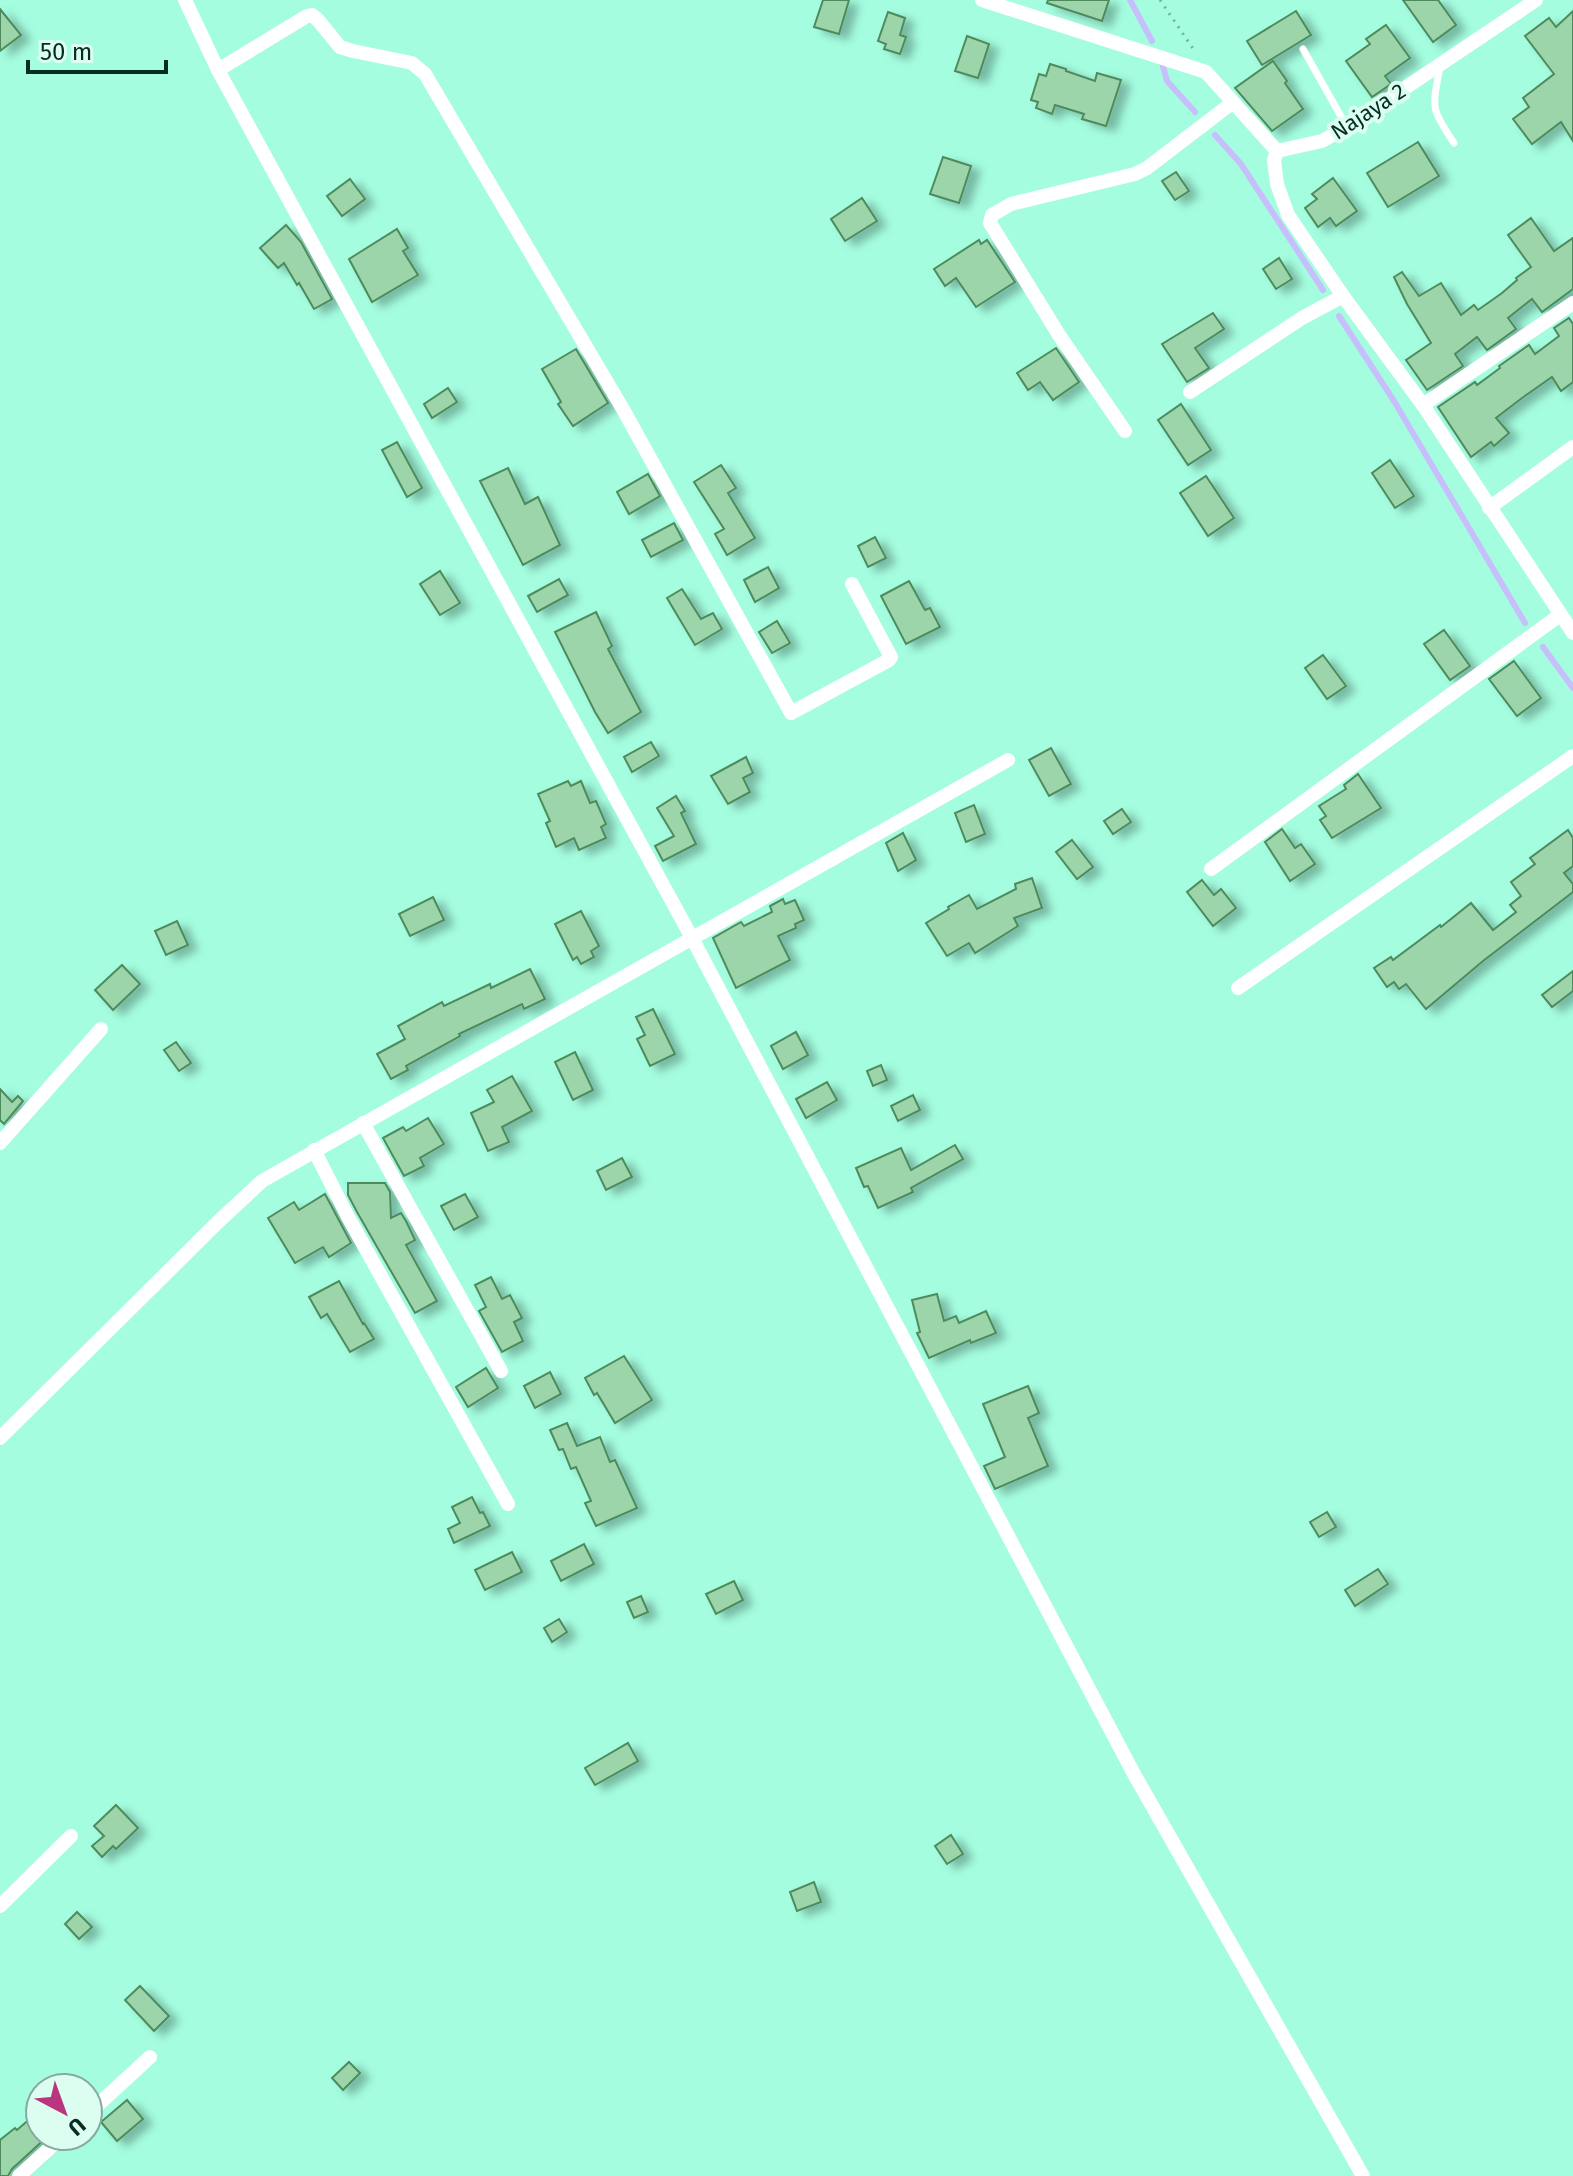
<svg xmlns="http://www.w3.org/2000/svg" width="1573" height="2176" viewBox="0 0 1573 2176" font-family="'Fira Sans',sans-serif">
	<defs>
		<filter id="shadow"><feDropShadow dx="9" dy="5" stdDeviation="4" flood-color="#0004"/></filter>
	</defs>
	<rect width="100%" height="100%" fill="#a4fddf"/>
	<g fill="none" stroke-linecap="round" stroke-linejoin="round">
		<g stroke="#c7bffb" stroke-width="6">
			<polyline points="1130,0 1152,41"/>
			<polyline points="1161,59 1167,81 1195,112"/>
			<polyline points="1215,135 1241,164 1323,290"/>
			<polyline points="1339,316 1394,401 1525,623"/>
			<polyline points="1543,647 1573,688"/>
		</g>
	</g>
	<g fill="#9dd5aa" stroke="#4d8b5d" stroke-width="2" filter="url(#shadow)">
		<polygon points="823,0 849,0 839,34 814,27"/>
		<polygon points="1048,0 1109,0 1102,21 1047,3"/>
		<polygon points="1403,0 1438,0 1456,25 1433,42"/>
		<polygon points="0,9 21,35 0,51"/>
		<polygon points="1296,11 1311,35 1262,65 1247,41"/>
		<polygon points="1573,11 1573,141 1561,122 1532,144 1513,119 1529,107 1523,98 1554,74 1525,36 1549,18 1556,27"/>
		<polygon points="888,12 905,18 900,35 906,37 900,54 884,49 886,44 878,41"/>
		<polygon points="1386,25 1410,58 1385,76 1391,84 1372,97 1346,61 1370,44 1366,39"/>
		<polygon points="967,36 989,44 978,78 955,71"/>
		<polygon points="1273,61 1287,81 1285,83 1303,109 1272,131 1235,88"/>
		<polygon points="1050,64 1066,69 1066,71 1095,81 1097,73 1121,80 1106,126 1082,119 1084,114 1055,105 1052,114 1036,108 1038,102 1031,100 1039,74 1046,76"/>
		<polygon points="1418,142 1439,176 1388,207 1367,173"/>
		<polygon points="943,157 971,166 959,203 930,194"/>
		<polygon points="1176,172 1189,191 1175,200 1162,181"/>
		<polygon points="1333,178 1357,211 1336,226 1330,218 1318,227 1305,208 1317,199 1312,194"/>
		<polygon points="350,179 365,199 342,216 327,196"/>
		<polygon points="862,198 877,221 845,241 831,219"/>
		<polygon points="1531,218 1554,251 1573,238 1573,289 1542,312 1532,299 1508,318 1516,329 1487,350 1477,337 1455,354 1463,366 1427,390 1406,360 1431,343 1407,304 1394,277 1402,272 1419,296 1441,283 1461,315 1474,305 1478,310 1502,293 1517,280 1516,278 1531,267 1508,235"/>
		<polygon points="286,225 301,242 332,299 314,309 299,283 297,285 284,263 278,268 260,248"/>
		<polygon points="397,229 408,248 403,251 418,275 372,302 349,259"/>
		<polygon points="979,240 981,244 987,240 1015,282 976,307 956,278 945,286 934,269"/>
		<polygon points="1279,258 1292,279 1276,289 1263,269"/>
		<polygon points="1213,313 1224,329 1195,348 1209,368 1187,382 1162,344"/>
		<polygon points="1569,318 1573,324 1573,382 1561,391 1552,377 1522,398 1496,418 1509,433 1494,446 1491,442 1471,457 1438,407 1475,382 1477,385 1500,368 1499,366 1529,345 1535,354 1559,336 1554,328"/>
		<polygon points="1056,348 1079,382 1053,400 1040,382 1028,390 1017,373"/>
		<polygon points="576,349 608,403 573,426 558,404 561,402 542,369"/>
		<polygon points="448,388 457,402 432,418 424,404"/>
		<polygon points="1181,404 1211,450 1188,465 1158,420"/>
		<polygon points="397,442 422,488 407,497 382,450"/>
		<polygon points="1390,460 1414,496 1395,508 1372,473"/>
		<polygon points="721,465 736,488 728,493 755,538 727,555 715,534 724,529 694,482"/>
		<polygon points="508,468 525,504 538,497 560,545 523,565 480,481"/>
		<polygon points="648,474 660,496 629,514 617,492"/>
		<polygon points="1206,476 1234,518 1208,536 1180,493"/>
		<polygon points="674,523 683,540 651,557 642,540"/>
		<polygon points="875,537 886,558 868,567 858,546"/>
		<polygon points="768,567 779,588 755,602 744,580"/>
		<polygon points="440,571 460,603 440,615 420,584"/>
		<polygon points="559,579 568,595 537,612 528,596"/>
		<polygon points="909,581 925,610 930,608 940,627 906,644 881,596"/>
		<polygon points="682,589 701,619 713,613 722,629 695,645 667,598"/>
		<polygon points="596,612 612,646 608,649 641,712 608,733 595,712 555,632"/>
		<polygon points="777,621 790,643 772,653 759,632"/>
		<polygon points="1444,630 1470,666 1450,680 1424,644"/>
		<polygon points="1323,655 1346,686 1327,699 1305,668"/>
		<polygon points="1514,661 1541,698 1517,716 1489,679"/>
		<polygon points="651,742 659,756 632,772 624,757"/>
		<polygon points="1051,748 1071,784 1049,796 1029,760"/>
		<polygon points="746,757 753,773 743,778 750,792 728,804 711,776"/>
		<polygon points="1358,774 1381,808 1332,838 1320,820 1326,816 1319,806 1346,789 1344,785"/>
		<polygon points="568,781 571,786 581,781 590,803 596,801 606,824 601,827 606,838 579,850 574,838 556,847 546,823 550,821 538,794"/>
		<polygon points="676,796 685,811 681,813 696,844 663,861 655,846 674,836 657,808"/>
		<polygon points="974,805 985,834 966,842 955,813"/>
		<polygon points="1122,809 1131,822 1113,834 1104,821"/>
		<polygon points="1282,829 1295,848 1301,844 1315,864 1290,881 1265,842"/>
		<polygon points="1568,830 1573,838 1573,866 1564,873 1573,884 1573,892 1483,961 1426,1009 1406,984 1399,989 1394,982 1387,987 1374,968 1391,957 1393,960 1440,925 1441,927 1471,903 1493,930 1516,912 1510,905 1521,896 1511,882 1535,864 1530,858"/>
		<polygon points="903,833 916,860 898,871 886,843"/>
		<polygon points="1072,840 1093,867 1077,879 1056,852"/>
		<polygon points="1032,878 1042,908 1014,918 1018,926 975,953 969,943 947,956 926,923 949,909 948,907 969,895 977,909 1016,889 1015,884"/>
		<polygon points="1202,880 1214,895 1221,889 1236,908 1213,926 1187,892"/>
		<polygon points="433,897 444,920 410,936 399,914"/>
		<polygon points="783,899 785,904 795,900 804,920 795,924 796,928 778,936 790,960 736,988 713,938 741,922 744,926 772,912 770,906"/>
		<polygon points="581,911 599,946 591,951 594,957 581,964 577,957 573,960 555,924"/>
		<polygon points="177,921 188,945 166,955 155,931"/>
		<polygon points="122,965 140,984 113,1010 95,990"/>
		<polygon points="530,969 545,999 524,1009 522,1004 459,1034 460,1036 406,1066 408,1070 391,1079 377,1054 405,1039 398,1026 442,1002 444,1006 490,984 491,988"/>
		<polygon points="1573,971 1573,991 1552,1007 1542,995"/>
		<polygon points="653,1009 675,1054 650,1066 637,1039 645,1035 636,1017"/>
		<polygon points="796,1032 808,1055 783,1069 771,1046"/>
		<polygon points="176,1042 191,1063 179,1071 164,1050"/>
		<polygon points="575,1052 593,1090 573,1100 555,1062"/>
		<polygon points="881,1065 887,1080 873,1086 867,1071"/>
		<polygon points="512,1076 532,1111 502,1127 509,1142 488,1151 471,1113 494,1102 487,1090"/>
		<polygon points="827,1082 837,1100 806,1118 796,1099"/>
		<polygon points="0,1089 12,1102 18,1096 23,1101 4,1124 0,1120"/>
		<polygon points="913,1095 920,1110 898,1121 891,1106"/>
		<polygon points="428,1118 444,1144 420,1158 424,1166 404,1176 383,1138 403,1127 406,1131"/>
		<polygon points="955,1145 963,1159 911,1188 913,1192 878,1208 868,1186 864,1187 856,1168 901,1148 911,1170"/>
		<polygon points="622,1158 632,1177 606,1190 597,1171"/>
		<polygon points="348,1183 385,1183 390,1192 391,1218 401,1213 406,1221 415,1240 406,1245 437,1301 415,1313 357,1212 348,1195"/>
		<polygon points="325,1194 351,1243 329,1257 323,1247 295,1263 268,1218 294,1202 299,1210"/>
		<polygon points="465,1194 478,1217 454,1230 441,1206"/>
		<polygon points="491,1277 502,1299 510,1295 522,1318 514,1322 523,1341 502,1352 479,1311 486,1307 475,1285"/>
		<polygon points="339,1281 363,1324 364,1323 374,1339 350,1352 327,1314 321,1318 309,1297"/>
		<polygon points="937,1294 944,1321 956,1316 959,1323 986,1311 996,1333 971,1343 970,1340 929,1358 917,1333 920,1332 912,1300"/>
		<polygon points="624,1356 652,1400 615,1423 597,1393 594,1395 585,1378"/>
		<polygon points="486,1368 498,1388 468,1407 456,1387"/>
		<polygon points="550,1372 561,1394 535,1408 524,1386"/>
		<polygon points="1028,1386 1039,1413 1028,1418 1048,1466 995,1489 984,1466 1005,1457 983,1404"/>
		<polygon points="567,1423 577,1446 600,1437 610,1462 615,1460 637,1508 596,1526 585,1503 591,1501 576,1467 571,1469 563,1449 559,1450 550,1430"/>
		<polygon points="472,1497 480,1513 483,1512 490,1526 454,1543 448,1529 460,1523 452,1507"/>
		<polygon points="1327,1512 1336,1527 1319,1537 1310,1522"/>
		<polygon points="584,1544 594,1564 561,1581 551,1561"/>
		<polygon points="512,1552 522,1572 485,1590 475,1570"/>
		<polygon points="1378,1569 1388,1584 1355,1606 1345,1590"/>
		<polygon points="734,1581 743,1600 716,1614 706,1594"/>
		<polygon points="641,1596 648,1612 634,1618 627,1602"/>
		<polygon points="559,1619 567,1632 552,1642 544,1628"/>
		<polygon points="628,1743 638,1761 595,1785 585,1768"/>
		<polygon points="116,1805 138,1828 116,1849 113,1846 102,1857 92,1846 104,1836 94,1826"/>
		<polygon points="951,1835 963,1854 947,1864 935,1846"/>
		<polygon points="814,1882 821,1902 797,1911 790,1892"/>
		<polygon points="77,1912 92,1927 79,1939 65,1924"/>
		<polygon points="140,1986 169,2016 154,2031 125,2000"/>
		<polygon points="349,2062 360,2073 343,2090 332,2078"/>
		<polygon points="127,2100 143,2119 117,2141 101,2122"/>
		<polygon points="40,2110 40,2136 48,2136 12,2169 8,2176 0,2176 0,2140 15,2128 17,2130"/>
	</g>
	<g fill="none" stroke-linecap="round" stroke-linejoin="round">
		<polyline stroke="#6eb69f" stroke-width="3" stroke-dasharray="2 6" stroke-linecap="butt" points="1160,0 1194,50"/>
		<g stroke="#fff" stroke-width="7">
			<polyline points="1303,49 1347,127"/>
			<path d="M1440,66C1433,108 1429,106 1454,143"/>
		</g>
		<g stroke="#fff" stroke-width="14">
			<polyline points="185,0 218,70 692,938 1134,1774 1363,2176"/>
			<polyline points="982,0 1206,72 1277,151 1322,141 1347,127 1536,0"/>
			<polyline points="218,70 307,16 312,15 318,20 340,47 353,51 412,63 425,74 624,411 791,713 889,660 891,657 852,584"/>
			<polyline points="1277,151 1274,160 1277,184 1288,215 1343,296 1423,405 1573,633"/>
			<polyline points="1190,392 1302,318 1343,296"/>
			<polyline points="1423,405 1573,303"/>
			<polyline points="1125,431 1059,335 990,223 992,215 1011,204 1135,174 1147,168 1232,103"/>
			<polyline points="1489,508 1573,447"/>
			<polyline points="1211,869 1560,615"/>
			<polyline points="1238,988 1573,756"/>
			<polyline points="363,1123 501,1371"/>
			<polyline points="0,1143 101,1029"/>
			<polyline points="314,1150 348,1217 508,1504"/>
			<polyline points="0,1438 219,1221 262,1181 1008,760"/>
			<polyline points="0,1906 71,1836"/>
			<polyline points="88,2114 150,2057"/>
			<polyline points="19,2176 63,2136"/>
		</g>
	</g>
	<g text-anchor="middle" stroke-width="8" stroke-linejoin="round" paint-order="stroke">
		<g font-size="22" fill="#052d23" stroke="#dcfef1">
			<text transform="translate(1368 111) rotate(-33)" y="8">Najaya 2</text>
		</g>
	</g>
	<g transform="translate(64 2112) rotate(139)"><circle r="38" fill="#dcfef1" stroke="#86aa9f" stroke-width="2"/>
	<path d="M0-6L14 30L0 20L-14 30Z" fill="#b9367e"/>
	<text y="-12" font-size="22" font-weight="bold" text-anchor="middle" fill="#052d23">U</text>
	</g>
	<path d="M28 60v12h138v-12" fill="none" stroke="#052d23" stroke-width="4"/>
	<text x="40" y="60" font-size="24" fill="#052d23" stroke="#dcfef1" stroke-width="6" paint-order="stroke">50 m</text>
</svg>
